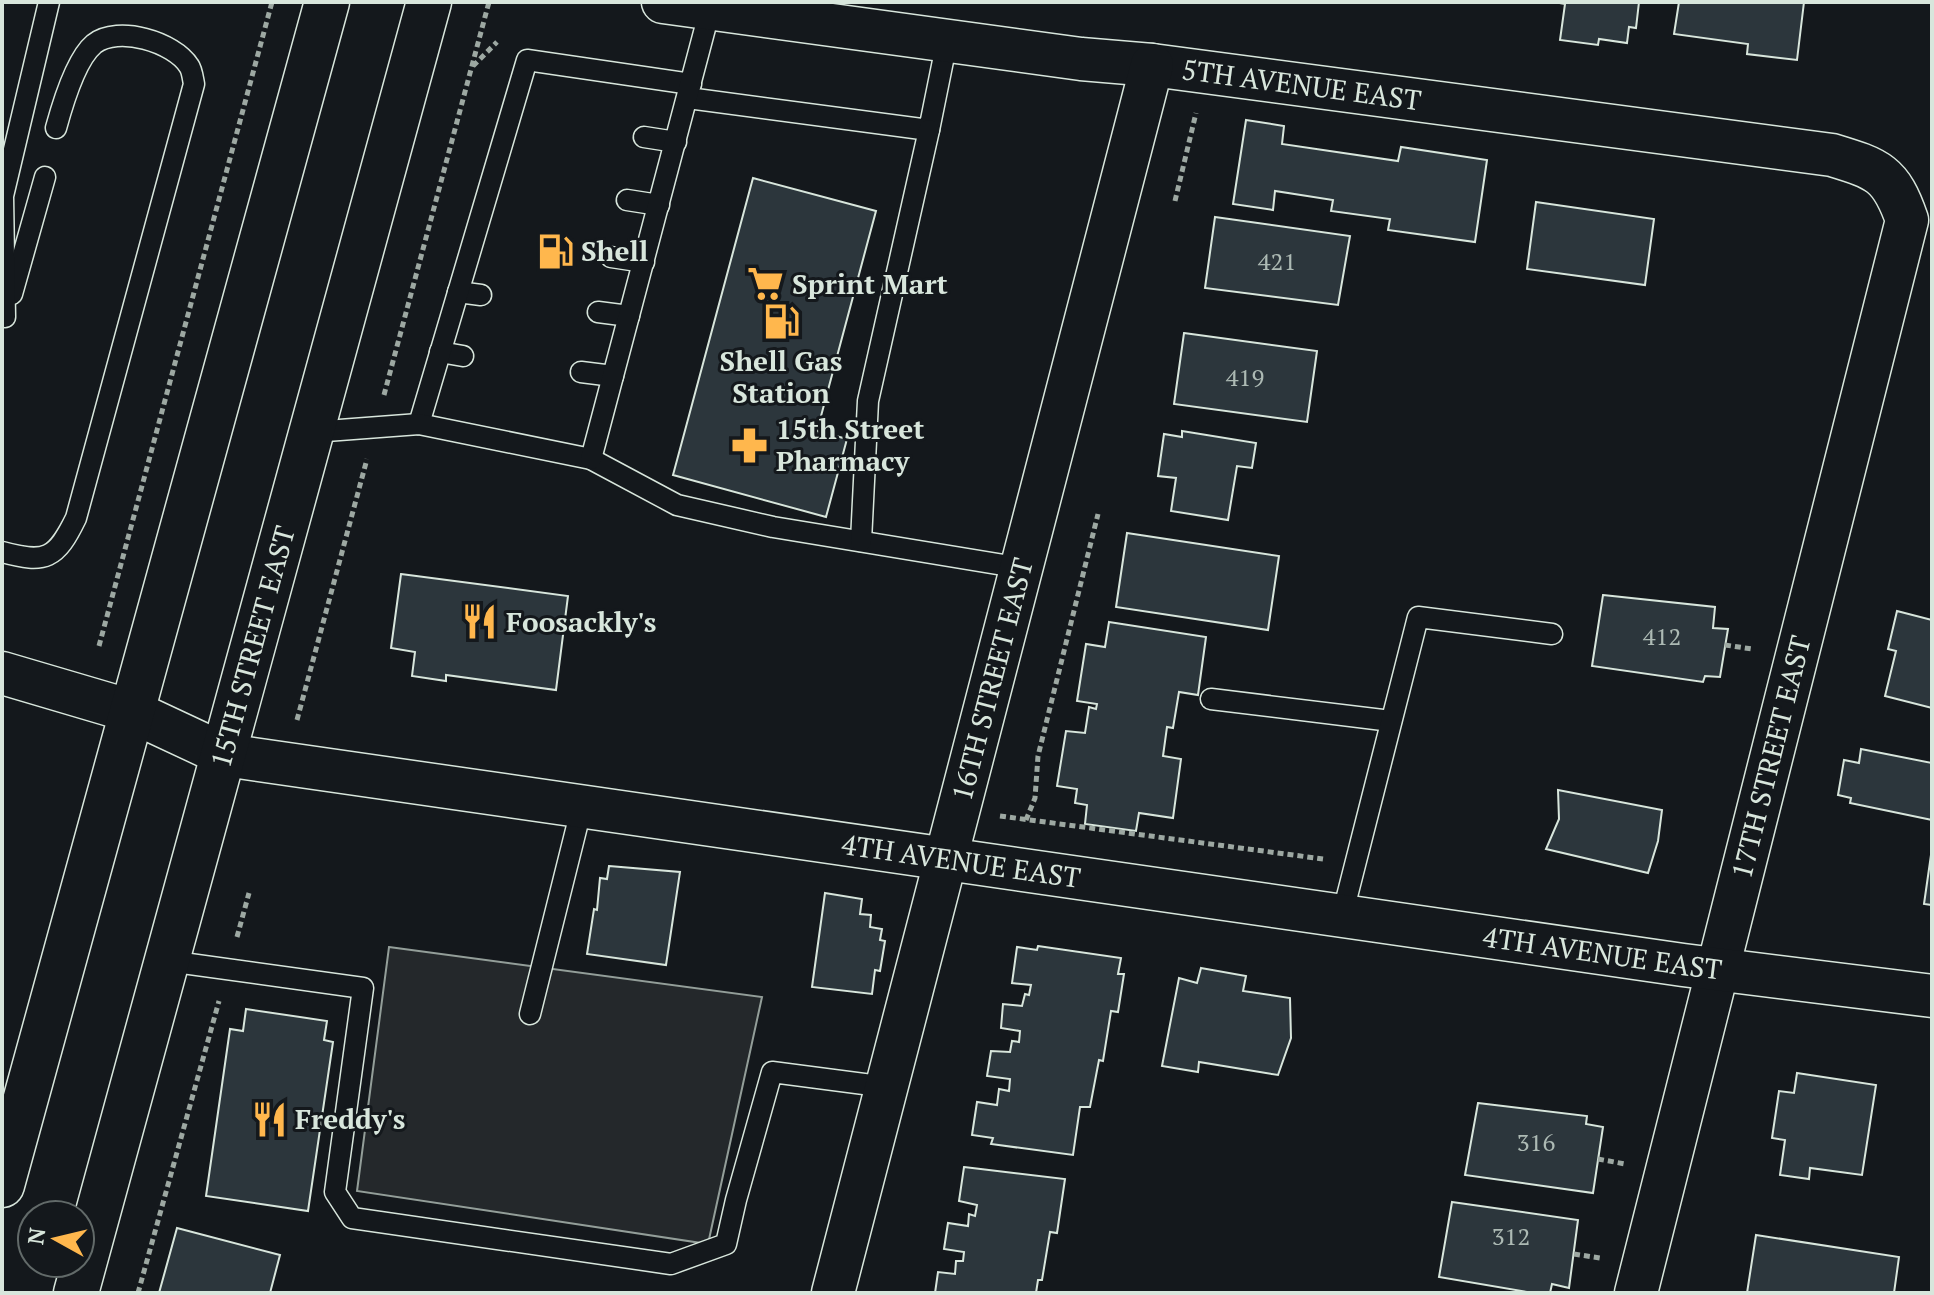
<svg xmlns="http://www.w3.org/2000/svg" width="1934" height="1295" viewBox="0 0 1934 1295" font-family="'PT Serif',serif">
	<rect width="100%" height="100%" fill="#14181c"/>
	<polygon fill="#24282b" stroke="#939e99" stroke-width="2" points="389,947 762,997 708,1244 357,1191"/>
	<g fill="#2c363c" stroke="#d8e6dc" stroke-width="2">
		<polygon points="1554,2 1639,2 1636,28 1629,27 1627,43 1599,39 1598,45 1560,40 1565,4"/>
		<polygon points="1679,2 1804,2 1797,60 1747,54 1748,44 1674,34"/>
		<polygon points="1246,120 1284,126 1282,144 1398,161 1401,147 1487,160 1475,242 1388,230 1390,219 1331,211 1333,200 1275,191 1273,210 1233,204"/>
		<polygon points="753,178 876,211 817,431 847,439 826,517 673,475"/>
		<polygon points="1536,202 1654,219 1645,285 1527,269"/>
		<polygon points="1215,217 1350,236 1338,305 1205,288"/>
		<polygon points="1184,333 1317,351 1307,422 1174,404"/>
		<polygon points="1182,431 1256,443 1252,468 1237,466 1228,520 1171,511 1176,478 1158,476 1164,434 1182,437"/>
		<polygon points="1127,533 1279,556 1268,630 1116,607"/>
		<polygon points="401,574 568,596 556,690 446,675 446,681 412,676 415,652 391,648"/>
		<polygon points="1603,595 1715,607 1713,628 1728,629 1720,677 1705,676 1703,682 1592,666"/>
		<polygon points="1897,611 1932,620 1932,708 1885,696 1896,651 1888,649"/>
		<polygon points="1109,622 1206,637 1198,695 1179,692 1173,728 1167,727 1163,756 1181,759 1173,818 1139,813 1136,831 1085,824 1087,805 1075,803 1077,789 1057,786 1066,731 1085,733 1089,707 1096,709 1097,704 1077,701 1086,644 1105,647"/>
		<polygon points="1861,749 1932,763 1932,820 1850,803 1851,798 1838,795 1844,760 1859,763"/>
		<polygon points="1558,790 1662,810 1658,841 1648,873 1546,849 1559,819"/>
		<polygon points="1932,848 1932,905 1924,904"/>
		<polygon points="609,866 680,872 666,965 587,954 594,909 597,910 600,878 607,879"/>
		<polygon points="825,893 862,899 860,914 871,915 870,927 882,929 880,940 885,941 880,971 875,970 872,994 812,987"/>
		<polygon points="1038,946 1121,958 1118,974 1124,974 1118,1012 1111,1011 1103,1061 1099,1060 1090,1107 1080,1107 1073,1155 991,1144 993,1138 972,1135 977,1102 997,1105 999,1089 1009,1091 1010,1079 987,1076 991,1051 1010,1052 1012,1041 1019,1042 1020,1031 1001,1028 1003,1004 1022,1006 1025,994 1029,995 1031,985 1012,983 1017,947 1037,950"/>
		<polygon points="1201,968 1246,976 1243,991 1290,998 1291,1038 1278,1075 1199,1062 1198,1072 1162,1066 1179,978 1197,983"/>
		<polygon points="246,1009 327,1021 324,1040 333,1042 308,1211 206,1196 230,1029 243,1031"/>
		<polygon points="1797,1073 1876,1085 1862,1175 1810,1168 1809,1179 1780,1175 1785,1140 1772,1138 1779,1091 1794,1093"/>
		<polygon points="1478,1103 1587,1116 1586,1124 1603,1127 1593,1193 1465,1175"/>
		<polygon points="964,1167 1065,1179 1057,1233 1050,1232 1042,1280 1038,1280 1036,1293 935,1293 938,1272 955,1274 956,1261 963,1261 964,1252 944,1249 948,1223 968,1226 969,1214 975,1216 977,1205 959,1201"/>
		<polygon points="1452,1202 1578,1220 1569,1288 1552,1284 1550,1293 1533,1293 1439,1277"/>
		<polygon points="177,1228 280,1255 270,1293 159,1293"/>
		<polygon points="1756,1235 1899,1257 1894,1293 1747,1293"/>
	</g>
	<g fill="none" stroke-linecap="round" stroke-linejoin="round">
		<defs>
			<g id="service">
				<polyline points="688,98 929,130 947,41"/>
				<polyline points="644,137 676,142"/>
				<polyline points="627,200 659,205"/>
				<polyline points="611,257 644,262"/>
				<polyline points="458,292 481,295"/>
				<polyline points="12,294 45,177"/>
				<polyline points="598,312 629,316"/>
				<polyline points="5,317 3,196 49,2"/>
				<polyline points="440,352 463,356"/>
				<polyline points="581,372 613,376"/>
				<polyline points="419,424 527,60 691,84"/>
				<polyline points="313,432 419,424 591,459 677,505 773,527 1022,568"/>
				<polyline points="591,459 712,2"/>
				<polyline points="861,541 868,401 929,130"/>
				<path d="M2,552C46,564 56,559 76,518L194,84C193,79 192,70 189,66C174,42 118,25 94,44C76,59 62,106 56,128"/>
				<polyline points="1211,699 1391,721"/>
				<polyline points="1342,916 1418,617 1552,634"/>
				<polyline points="168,961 363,988 335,1192 352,1218 671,1264 726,1244 736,1200 772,1072 887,1087"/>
				<polyline points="530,1014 582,806"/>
			</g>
			<g id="minor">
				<path id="s1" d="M663,2L1081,59L1152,65L1832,155C1878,169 1891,173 1907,220L1636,1293"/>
				<path id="s2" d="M2,673L131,711L225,755L1683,965L1932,996"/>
				<path id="s3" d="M833,1293L1152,65"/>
			</g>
			<g id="primary">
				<polyline points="2,1185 327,2"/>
				<path id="s4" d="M76,1293L429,2"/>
			</g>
		</defs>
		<use href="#service" stroke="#d8e6dc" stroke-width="23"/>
		<use href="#minor" stroke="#d8e6dc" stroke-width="45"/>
		<use href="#primary" stroke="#d8e6dc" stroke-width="47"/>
		<g stroke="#9da8a2" stroke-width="5" stroke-dasharray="6 4" stroke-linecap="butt">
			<polyline points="473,66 497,42"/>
			<polyline points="1175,201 1196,113"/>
			<polyline points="384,395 489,2"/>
			<polyline points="1725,645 1752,649"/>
			<polyline points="99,646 272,2"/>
			<polyline points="297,720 367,459"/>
			<polyline points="1000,816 1323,859"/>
			<polyline points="1026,820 1035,798 1038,756 1098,514"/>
			<polyline points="237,937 249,893"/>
			<polyline points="1598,1159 1625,1164"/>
			<polyline points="1574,1254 1600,1258"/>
			<polyline points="138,1293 219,1001"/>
		</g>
		<use href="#service" stroke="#14181c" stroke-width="20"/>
		<use href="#minor" stroke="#14181c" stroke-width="42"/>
		<use href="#primary" stroke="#14181c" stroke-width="44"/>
	</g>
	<defs>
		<symbol id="fuel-bare" viewBox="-9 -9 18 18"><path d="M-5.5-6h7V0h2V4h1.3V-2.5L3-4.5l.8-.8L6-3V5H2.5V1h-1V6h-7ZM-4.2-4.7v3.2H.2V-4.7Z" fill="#ffb74d" stroke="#14181c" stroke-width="2.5" paint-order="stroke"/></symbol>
		<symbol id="supermarket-bare" viewBox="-9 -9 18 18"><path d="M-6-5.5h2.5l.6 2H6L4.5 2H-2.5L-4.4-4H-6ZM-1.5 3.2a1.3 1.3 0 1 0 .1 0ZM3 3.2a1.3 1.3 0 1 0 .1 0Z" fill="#ffb74d" stroke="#14181c" stroke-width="2.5" paint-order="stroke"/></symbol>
		<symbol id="pharmacy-bare" viewBox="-9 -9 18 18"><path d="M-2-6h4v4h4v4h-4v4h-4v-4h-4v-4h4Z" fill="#ffb74d" stroke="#14181c" stroke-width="2.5" paint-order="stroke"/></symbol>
		<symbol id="restaurant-bare" viewBox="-9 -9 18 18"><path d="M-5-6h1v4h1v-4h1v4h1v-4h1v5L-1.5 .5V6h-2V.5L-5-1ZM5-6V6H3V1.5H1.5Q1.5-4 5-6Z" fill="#ffb74d" stroke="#14181c" stroke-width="2.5" paint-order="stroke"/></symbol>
	</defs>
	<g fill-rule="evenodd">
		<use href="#fuel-bare" x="530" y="226" width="51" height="51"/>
		<use href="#supermarket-bare" x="740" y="258" width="51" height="51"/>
		<use href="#fuel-bare" x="756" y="296" width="51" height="51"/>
		<use href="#pharmacy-bare" x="724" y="420" width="51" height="51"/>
		<use href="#restaurant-bare" x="454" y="596" width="51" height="51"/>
		<use href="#restaurant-bare" x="244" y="1094" width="51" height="51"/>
	</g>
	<g text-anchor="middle" stroke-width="6" stroke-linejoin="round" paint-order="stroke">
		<g font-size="24" fill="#adbab4">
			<text x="1277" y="270">421</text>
			<text x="1245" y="386">419</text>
			<text x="1662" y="645">412</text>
			<text x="1536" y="1151">316</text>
			<text x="1511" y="1245">312</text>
		</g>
		<g font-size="28" fill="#d8e6dc" stroke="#14181c">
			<text dy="10" stroke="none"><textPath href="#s1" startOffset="644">5TH AVENUE EAST</textPath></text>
			<text dy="10" stroke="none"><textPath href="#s4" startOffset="670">15TH STREET EAST</textPath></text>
			<text dy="10" stroke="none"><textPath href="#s3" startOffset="634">16TH STREET EAST</textPath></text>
			<text transform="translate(1771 757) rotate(-76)" y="10">17TH STREET EAST</text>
			<text dy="10" stroke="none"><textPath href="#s2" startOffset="982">4TH AVENUE EAST</textPath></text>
			<text dy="10" stroke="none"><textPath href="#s2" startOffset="1630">4TH AVENUE EAST</textPath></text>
		</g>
		<g font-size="28" font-weight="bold" fill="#d8e6dc" stroke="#14181c" text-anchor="start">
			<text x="581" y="261">Shell</text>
			<text x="792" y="294">Sprint Mart</text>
			<text x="781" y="371" text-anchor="middle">Shell Gas<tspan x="781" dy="32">Station</tspan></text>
			<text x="776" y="439">15th Street<tspan x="776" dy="32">Pharmacy</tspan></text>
			<text x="506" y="632">Foosackly's</text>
			<text x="295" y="1129">Freddy's</text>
		</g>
	</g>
	<rect width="1934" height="1295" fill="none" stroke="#d8e6dc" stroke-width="8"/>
	<g transform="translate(56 1239) rotate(278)"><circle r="38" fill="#14181c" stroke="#626a69" stroke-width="2"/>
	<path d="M0-6L14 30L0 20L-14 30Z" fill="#ffb74d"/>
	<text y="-12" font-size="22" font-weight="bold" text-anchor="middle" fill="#d8e6dc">N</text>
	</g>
</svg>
